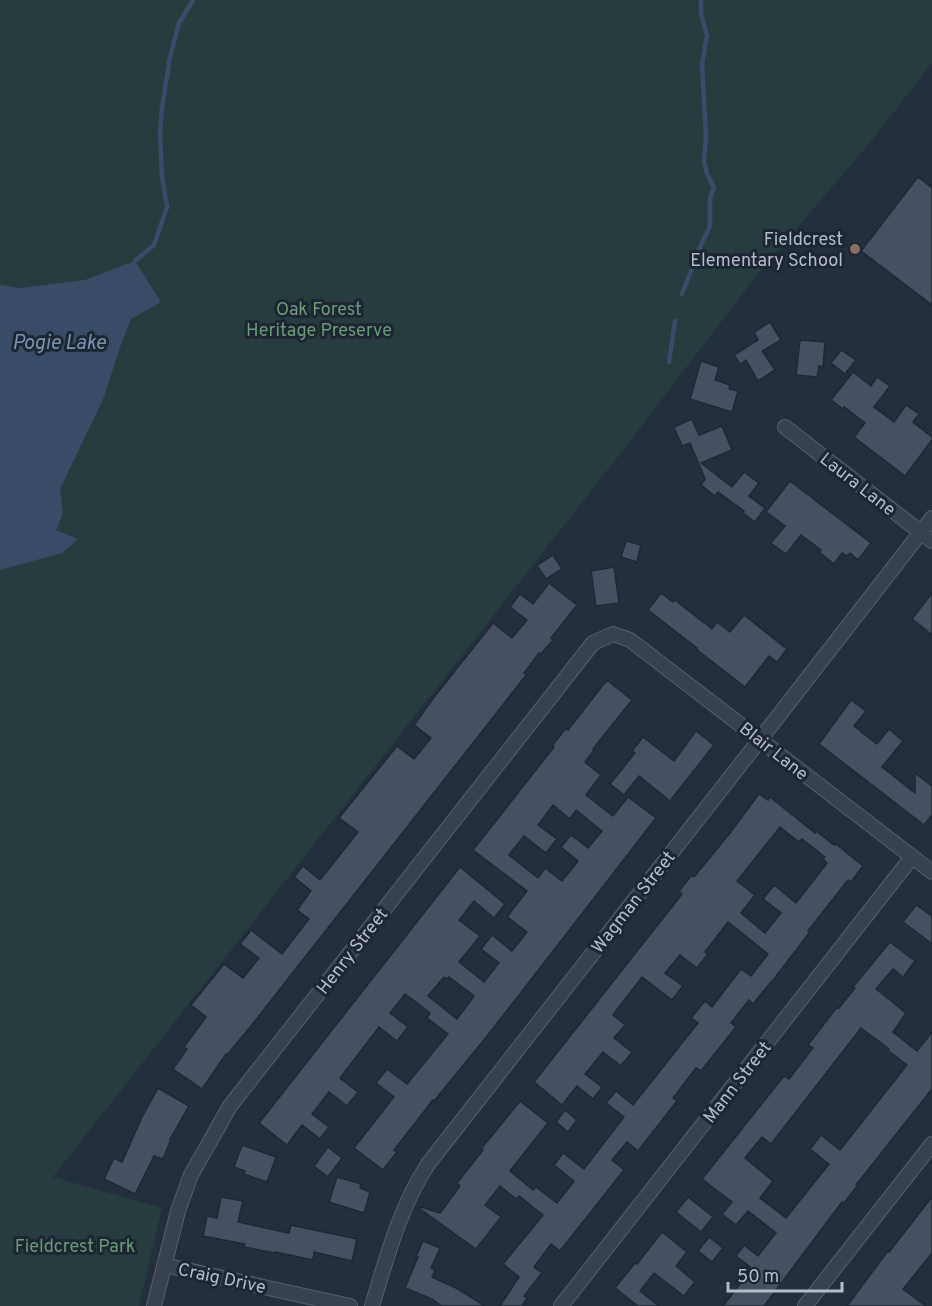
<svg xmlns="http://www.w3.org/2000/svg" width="932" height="1306" viewBox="0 0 932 1306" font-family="Overpass,sans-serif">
	<rect width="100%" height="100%" fill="#242f3e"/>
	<polygon fill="#263c3f" points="0,0 932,0 932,63 869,144 756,276 631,440 53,1177 162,1208 139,1306 0,1306"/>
	<polygon fill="#394c67" points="135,261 161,302 131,319 120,347 104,397 60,489 63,513 56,530 78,539 62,553 0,570 0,285 20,288 85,280"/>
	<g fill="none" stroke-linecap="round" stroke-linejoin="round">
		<g stroke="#394c67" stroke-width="4.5">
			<polyline points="135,261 154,245 167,207 162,176 160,133 162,108 170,57 179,23 193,0"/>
			<polyline points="682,294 701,245 710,226 710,199 714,187 707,174 704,161 706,136 702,65 707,35 701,14 701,0"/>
			<polyline points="669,362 675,321"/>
		</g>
	</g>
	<g fill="#455162" stroke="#1f2835" stroke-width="1.5" fill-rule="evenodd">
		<polygon points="918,177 932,188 932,305 861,251"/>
		<polygon points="770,322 781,340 762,351 775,370 758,381 746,360 740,364 734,355 758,340 754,332"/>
		<polygon points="800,340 825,342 823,367 819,366 817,377 796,375"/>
		<polygon points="841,350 856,360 845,374 831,363"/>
		<polygon points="701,361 719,367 715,380 730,385 729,389 738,391 732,412 690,399"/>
		<polygon points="853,372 871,386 877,377 890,386 874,407 894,422 906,405 919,414 913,422 932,437 932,440 905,476 854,437 865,423 844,407 843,409 831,400"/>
		<polygon points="692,419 699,435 722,426 732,450 701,463 732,487 744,472 759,483 749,496 765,508 755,522 743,513 744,511 718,492 715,496 701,485 705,479 690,443 682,446 674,427"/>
		<polygon points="790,481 871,543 858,560 850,553 847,556 842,553 834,564 819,552 821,550 801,535 786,554 771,543 785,526 766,512"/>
		<polygon points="626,541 641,545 637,562 621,557"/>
		<polygon points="553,555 562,569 546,579 537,565"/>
		<polygon points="614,567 619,603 596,606 591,571"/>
		<polygon points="549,583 577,605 551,638 553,640 541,654 539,653 524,673 527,674 251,1026 227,1055 226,1054 202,1089 173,1069 187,1049 184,1047 206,1017 191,1005 224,964 243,978 259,958 240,944 251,930 282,954 309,919 297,910 311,891 294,877 303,866 320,880 358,832 339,818 397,746 414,759 431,738 414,725 435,696 493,623 512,638 527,620 510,607 520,594 533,604"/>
		<polygon points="661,593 673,602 675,600 712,629 717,622 730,632 744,615 787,649 777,662 769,656 745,687 696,649 697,648 648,610"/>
		<polygon points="932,593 932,635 912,619"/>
		<path d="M607,680L632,700L593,749L594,750L585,762L601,775L586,795L613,816L628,797L656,818L488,1035L434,1101L433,1100L394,1150L397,1152L383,1170L354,1148L394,1097L376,1083L387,1069L407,1084L448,1034L427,1018L430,1013L405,994L390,1013L408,1027L397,1041L379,1027L340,1078L358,1092L347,1106L329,1092L312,1114L329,1127L320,1139L302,1125L287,1145L259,1123L460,867L505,904L494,918L474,901L459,920L480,936L459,962L484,982L499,963L481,949L492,935L512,951L527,932L507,917L527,891L473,850L554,747L552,746L566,728L568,730ZM553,805L570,819L576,810L602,831L588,848L571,835L561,847L578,861L562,881L545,868L538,878L509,855L524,836L546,853L557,839L538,825ZM444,977L447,979L449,977L474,996L457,1019L428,996Z"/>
		<polygon points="851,700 866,711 854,726 865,735 877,744 889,729 903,741 882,767 915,793 915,773 932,786 932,815 924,825 819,744"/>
		<polygon points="696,731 714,745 670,801 639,776 624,795 610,784 635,753 632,751 643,737 674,761"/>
		<path d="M759,794L768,800L770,797L815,833L816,831L834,845L836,844L863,866L851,882L848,880L808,931L810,932L770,984V983L753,1004L749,1000L731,1023L736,1027L701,1071L696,1068L673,1098L677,1101L638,1151L627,1142L612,1160L624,1170L560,1251L551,1244L534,1267L542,1273L524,1296L527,1298L522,1306H500L519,1277L503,1264L543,1215L519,1196L516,1199L500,1186L485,1205L501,1217L476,1249L420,1209L421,1207L440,1213L460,1186L457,1183L483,1150L481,1149L520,1101L548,1123L510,1171L533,1190L536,1187L557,1203L574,1181L554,1165L563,1153L584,1169L624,1117L606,1103L616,1091L633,1105L698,1023L691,1018L705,1001L712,1007L741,969L751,976L768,954L728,922L705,952L708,954L697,968L680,955L665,973L683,986L672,1000L642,977L613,1015L625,1025L614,1038L632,1052L621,1066L603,1052L585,1074L602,1087L593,1099L577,1086L562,1105L534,1082L682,894L679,891L692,875L694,877L730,833ZM780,827L799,842L802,839L825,857L823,859L827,863L796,903L774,885L763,899L781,913L765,933L741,913L755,895L737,881Z"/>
		<polygon points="916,905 932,916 932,944 903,922"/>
		<path d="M890,942L915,961L903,977L893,969L876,989L906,1013L893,1032L917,1051L932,1032V1089L856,1185L857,1186L844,1203L842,1202L764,1306H723L740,1284L738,1283L750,1267L736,1256L744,1245L758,1256L776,1233L748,1211L736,1225L722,1214L732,1202L702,1179L784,1076L789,1079L813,1048L808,1045L837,1007L839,1008L855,988L853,987ZM861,1028L889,1049L887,1050L907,1065L840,1150L821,1135L810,1149L829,1164L786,1218L760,1198L773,1181L745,1158L762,1137L771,1144Z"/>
		<polygon points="158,1088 189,1106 170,1139 171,1139 163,1159 154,1156 135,1194 104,1179 114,1158 122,1162 142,1117"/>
		<polygon points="565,1110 577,1120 568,1132 556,1122"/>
		<polygon points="242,1145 276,1157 267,1182 244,1174 245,1171 234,1167"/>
		<polygon points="328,1147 342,1158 328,1177 314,1166"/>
		<polygon points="337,1177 361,1184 360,1188 370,1192 364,1213 329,1202"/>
		<polygon points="221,1197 243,1201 238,1222 289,1233 291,1225 357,1239 352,1261 314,1252 313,1260 275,1252 275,1253 244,1247 245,1244 203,1236 207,1216 217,1218"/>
		<polygon points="688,1197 713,1217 701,1232 676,1212"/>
		<polygon points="932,1197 932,1253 903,1289 926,1306 847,1306 888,1251 889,1252"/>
		<polygon points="662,1232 687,1252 676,1266 695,1282 684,1296 654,1273 640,1291 659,1306 638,1306 615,1288 635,1263 637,1264"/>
		<polygon points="709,1237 723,1248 712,1262 698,1251"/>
		<polygon points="423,1241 440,1248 431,1268 435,1270 432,1277 456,1288 485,1306 442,1306 432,1299 405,1288 418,1257 416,1257"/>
	</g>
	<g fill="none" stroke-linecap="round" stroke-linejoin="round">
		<defs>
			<g id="minor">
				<polyline points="785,427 932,541"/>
				<polyline points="164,1265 350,1306"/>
				<polyline points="154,1306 178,1211 191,1175 230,1106 593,643 613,634 630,640 932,872"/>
				<path d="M372,1306C387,1257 400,1207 428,1164L769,728L932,518"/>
				<polyline points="561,1306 912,857"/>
				<polyline points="805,1306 932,1144"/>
			</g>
		</defs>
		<use href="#minor" stroke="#565f6c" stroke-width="16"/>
		<use href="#minor" stroke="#38414e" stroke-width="14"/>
	</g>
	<circle fill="#8d6e63" stroke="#1d2633" stroke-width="2" cx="855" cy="249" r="6"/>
	<g text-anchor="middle" stroke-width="6" stroke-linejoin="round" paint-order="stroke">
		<g font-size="18" fill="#b4bcc9" stroke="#1d2633" text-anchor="end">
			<text x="843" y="245">Fieldcrest<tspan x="843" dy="21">Elementary School</tspan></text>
		</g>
		<g font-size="18" fill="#6b9a76" stroke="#1d2633">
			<text x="319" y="315">Oak Forest<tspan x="319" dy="21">Heritage Preserve</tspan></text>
			<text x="75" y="1252">Fieldcrest Park</text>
		</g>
		<g font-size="18" fill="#b4bcc9" stroke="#1d2633">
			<text transform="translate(858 484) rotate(38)" y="6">Laura Lane</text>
			<text transform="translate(774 751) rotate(38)" y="6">Blair Lane</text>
			<text transform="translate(633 902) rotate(-52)" y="6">Wagman Street</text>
			<text transform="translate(352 951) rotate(-52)" y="6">Henry Street</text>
			<text transform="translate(737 1082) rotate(-52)" y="6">Mann Street</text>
			<text transform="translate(222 1278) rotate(12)" y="6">Craig Drive</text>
		</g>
		<g font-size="20" font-style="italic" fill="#7c92b1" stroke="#1d2633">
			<text x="59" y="349">Pogie Lake</text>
		</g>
	</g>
	<path d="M728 1282v9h114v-9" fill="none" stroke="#b4bcc9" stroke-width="3"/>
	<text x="737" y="1282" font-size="18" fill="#b4bcc9" stroke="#1d2633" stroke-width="4.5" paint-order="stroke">50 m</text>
</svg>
